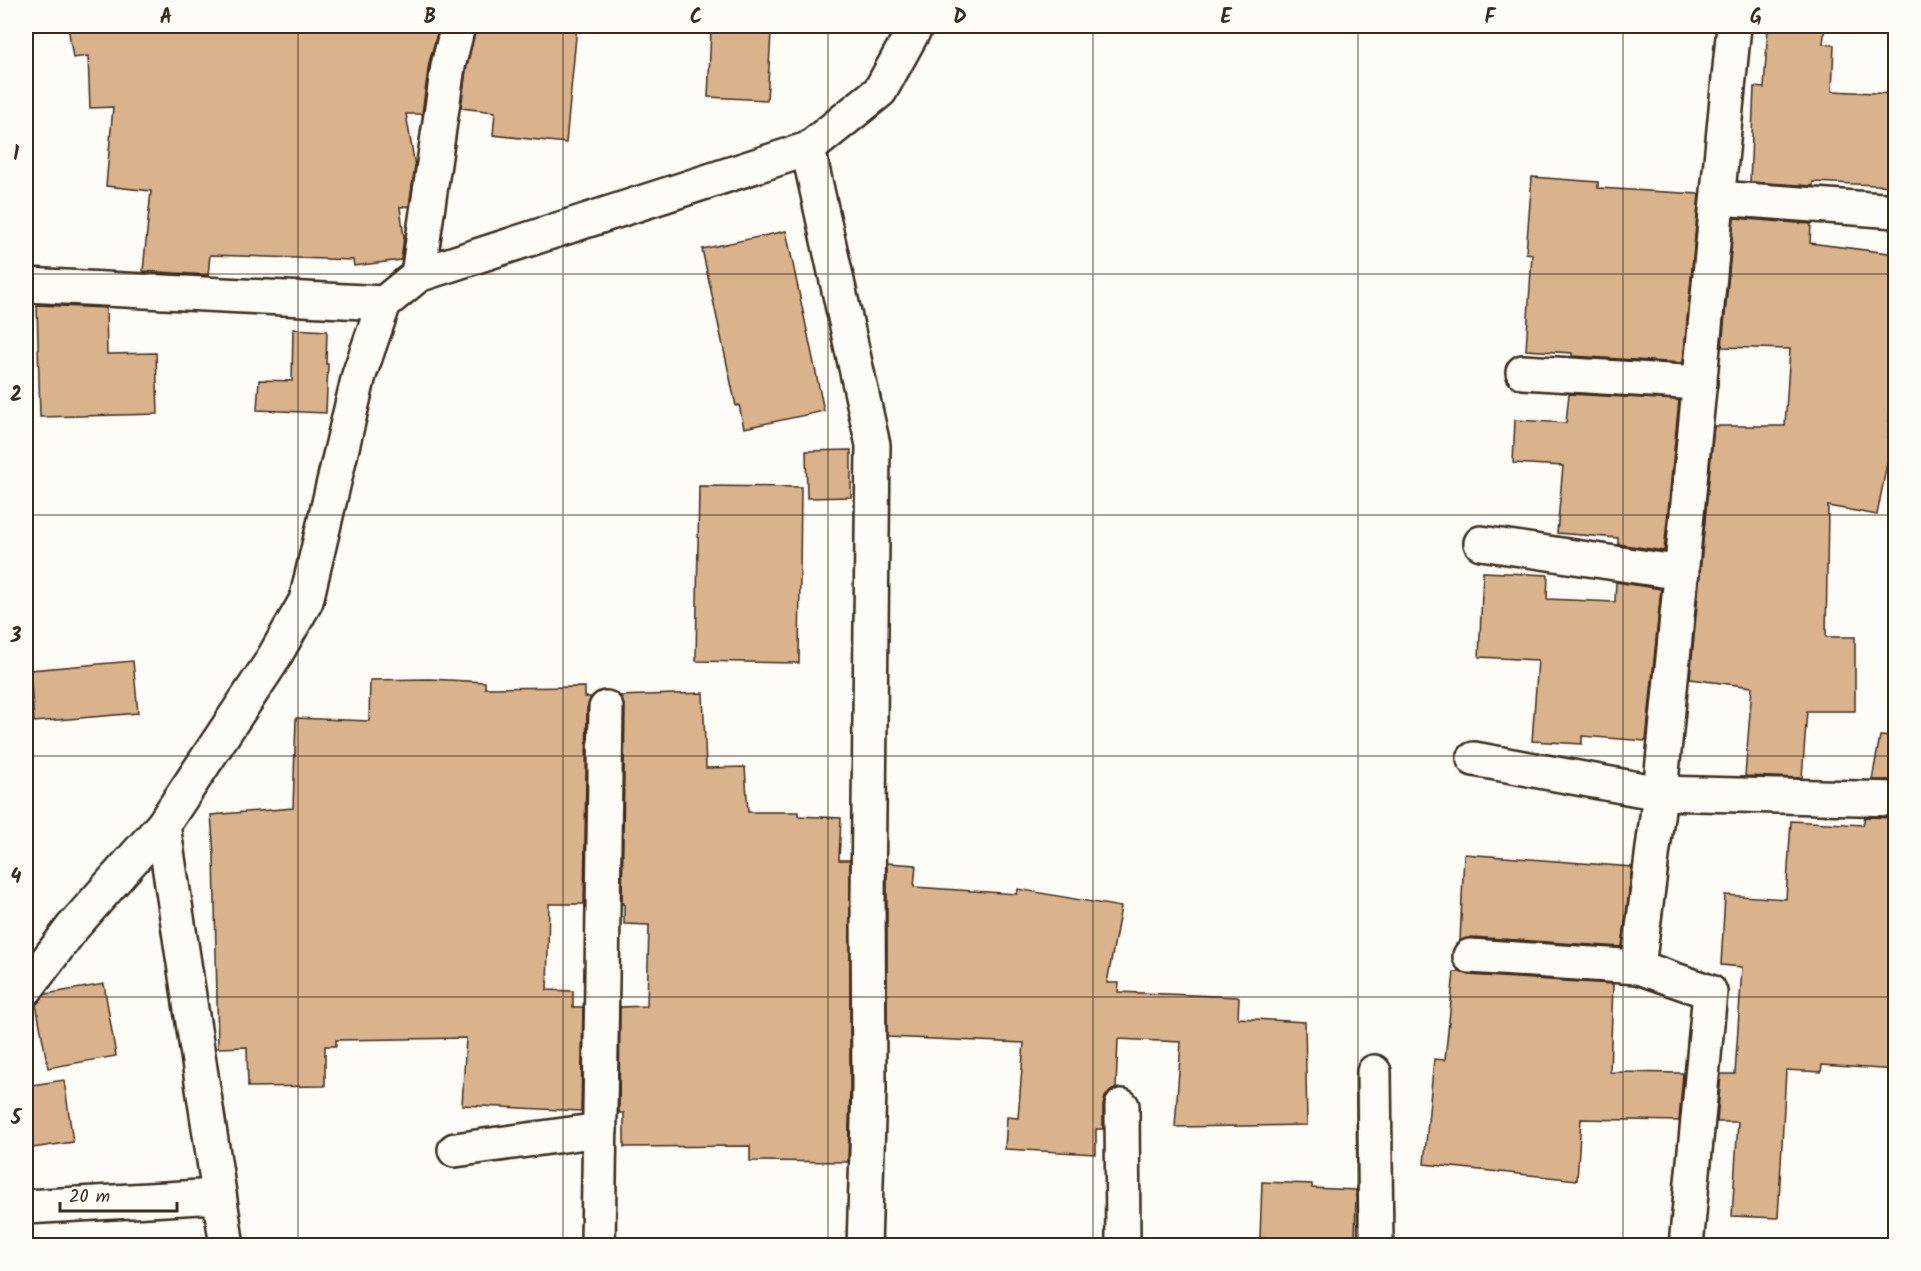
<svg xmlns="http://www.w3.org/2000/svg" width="1921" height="1271" viewBox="0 0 1921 1271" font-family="Kalam,sans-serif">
	<rect width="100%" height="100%" fill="#fdfcf7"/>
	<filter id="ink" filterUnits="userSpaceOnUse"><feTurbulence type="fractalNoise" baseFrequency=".0167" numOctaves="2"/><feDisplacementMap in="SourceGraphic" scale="12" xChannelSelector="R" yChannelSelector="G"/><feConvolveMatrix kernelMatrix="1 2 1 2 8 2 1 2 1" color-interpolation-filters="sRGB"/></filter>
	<g filter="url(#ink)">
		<g fill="#dab28b" stroke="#3b2a1e" stroke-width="1.5">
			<polygon points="68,26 439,26 429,63 422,114 406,114 415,166 409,206 400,207 404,237 401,260 354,266 353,260 210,255 208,275 143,271 151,191 106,186 113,107 90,108 88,56 73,58"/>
			<polygon points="476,26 577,26 566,143 493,135 495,112 461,108 466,70"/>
			<polygon points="1768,26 1825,26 1823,44 1834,45 1832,91 1896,94 1896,186 1813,182 1813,186 1750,182 1754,87 1764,88"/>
			<polygon points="711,30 771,33 767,100 708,97"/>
			<polygon points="1532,177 1598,182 1598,188 1699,194 1683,363 1572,356 1572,353 1526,350 1532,254 1526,253"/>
			<polygon points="1734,218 1811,224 1810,243 1896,254 1896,300 1888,442 1891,443 1877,515 1828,506 1826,637 1855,637 1855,711 1807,711 1802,778 1745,776 1752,687 1690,679 1714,426 1785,426 1790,349 1722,347"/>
			<polygon points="786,231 824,411 744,428 739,405 736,406 702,249"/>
			<polygon points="37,305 106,308 107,354 156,353 158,414 40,417"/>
			<polygon points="293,329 327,331 326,364 328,364 326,413 257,410 259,380 292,381"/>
			<polygon points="1569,394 1679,400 1664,551 1618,544 1618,538 1557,533 1563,466 1513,463 1515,420 1566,423"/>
			<polygon points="851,450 851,497 807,498 806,451"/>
			<polygon points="699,486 801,487 799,663 696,661"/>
			<polygon points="1483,572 1548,575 1547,599 1615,602 1616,582 1661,589 1646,741 1582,736 1582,744 1532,741 1538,660 1479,657"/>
			<polygon points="133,661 138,713 34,722 30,670"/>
			<polygon points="429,679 485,682 485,688 585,687 585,697 591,697 587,708 584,904 549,904 547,990 573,991 573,1007 583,1007 581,1111 462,1105 466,1038 336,1040 336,1046 325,1046 325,1086 248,1087 247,1047 218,1048 214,855 211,815 293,808 296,718 369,721 370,680"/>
			<polygon points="703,693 706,768 745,767 748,812 798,812 798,816 841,818 839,860 850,860 850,1089 848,1162 750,1161 750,1146 624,1147 624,1113 619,1113 620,1007 647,1006 649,925 624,924 624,904 622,904 625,708 619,696"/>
			<polygon points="1880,736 1896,737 1896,780 1872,780"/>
			<polygon points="1865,817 1896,818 1896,1070 1822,1065 1821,1072 1786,1070 1778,1218 1732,1216 1738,1122 1717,1122 1721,1074 1735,1074 1742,967 1721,965 1725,895 1786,899 1791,821 1863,825"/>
			<polygon points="1464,854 1632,867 1622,947 1471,937 1460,941"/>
			<polygon points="887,863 916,865 914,887 1017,894 1018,889 1121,907 1107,983 1119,983 1118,992 1239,997 1238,1018 1305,1022 1307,1125 1175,1127 1181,1042 1118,1039 1116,1089 1112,1090 1105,1097 1103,1106 1103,1129 1096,1129 1096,1154 1005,1149 1007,1117 1018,1118 1024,1043 887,1037"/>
			<polygon points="1458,970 1469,975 1613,984 1610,1072 1683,1073 1679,1121 1581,1119 1577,1180 1424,1164 1434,1059 1445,1060 1454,972 1458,972"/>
			<polygon points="104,984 116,1056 48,1068 36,1004 46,994"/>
			<polygon points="64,1080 73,1142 26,1149 26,1086"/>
			<polygon points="1262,1182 1312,1184 1312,1188 1356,1190 1355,1245 1314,1244 1314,1240 1260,1238"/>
		</g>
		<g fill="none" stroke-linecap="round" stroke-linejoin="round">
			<defs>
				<g id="minor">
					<polyline points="808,149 873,445 868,900 869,1089 864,1246"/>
					<polyline points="1718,198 1896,211"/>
					<polyline points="418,275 448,66 458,26"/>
					<polyline points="26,285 384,303"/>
					<polyline points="1523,372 1700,383"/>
					<polyline points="1481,543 1682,573"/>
					<polyline points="1474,759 1660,793 1896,799"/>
					<polyline points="163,825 227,1246"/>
					<polyline points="1470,956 1638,967 1710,992 1686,1246"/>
					<polyline points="1638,967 1660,793 1734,26"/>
					<polyline points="1374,1072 1376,1246"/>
					<polyline points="1122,1106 1123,1246"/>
					<polyline points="455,1150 600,1130"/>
					<polyline points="26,1207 218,1196"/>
					<polyline points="598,1246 606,708"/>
				</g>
				<polyline id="major" points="26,989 72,928 163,825 270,664 306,601 359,375 384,303 418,275 808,149 880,91 916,26"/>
			</defs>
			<use href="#minor" stroke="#3b2a1e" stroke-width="38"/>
			<use href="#major" stroke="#3b2a1e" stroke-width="38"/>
			<use href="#minor" stroke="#fdfcf7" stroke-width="33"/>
			<use href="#major" stroke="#fdfcf7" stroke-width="33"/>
		</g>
	</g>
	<path fill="none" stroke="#3b2a1e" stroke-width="1.5" stroke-opacity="0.55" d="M298,26V1246M563,26V1246M828,26V1246M1093,26V1246M1358,26V1246M1623,26V1246M26,274H1896M26,515H1896M26,756H1896M26,997H1896"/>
	<rect width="1921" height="1271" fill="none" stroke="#fdfcf7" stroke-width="66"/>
	<path d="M60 1202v9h117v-9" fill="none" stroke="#3b2a1e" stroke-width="3"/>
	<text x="69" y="1202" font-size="18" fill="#3b2a1e" stroke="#fdfcf7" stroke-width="4.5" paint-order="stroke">20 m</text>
	<rect x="33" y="33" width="1855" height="1205" fill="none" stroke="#3b2a1e" stroke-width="2"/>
	<g font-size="20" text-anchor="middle" font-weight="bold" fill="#3b2a1e">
		<text x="166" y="23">A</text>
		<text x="430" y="23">B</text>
		<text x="696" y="23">C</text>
		<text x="960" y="23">D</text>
		<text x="1226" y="23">E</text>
		<text x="1490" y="23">F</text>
		<text x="1756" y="23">G</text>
		<text x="16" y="160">1</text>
		<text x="16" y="401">2</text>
		<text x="16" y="642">3</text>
		<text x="16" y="883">4</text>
		<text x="16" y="1124">5</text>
	</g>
</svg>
